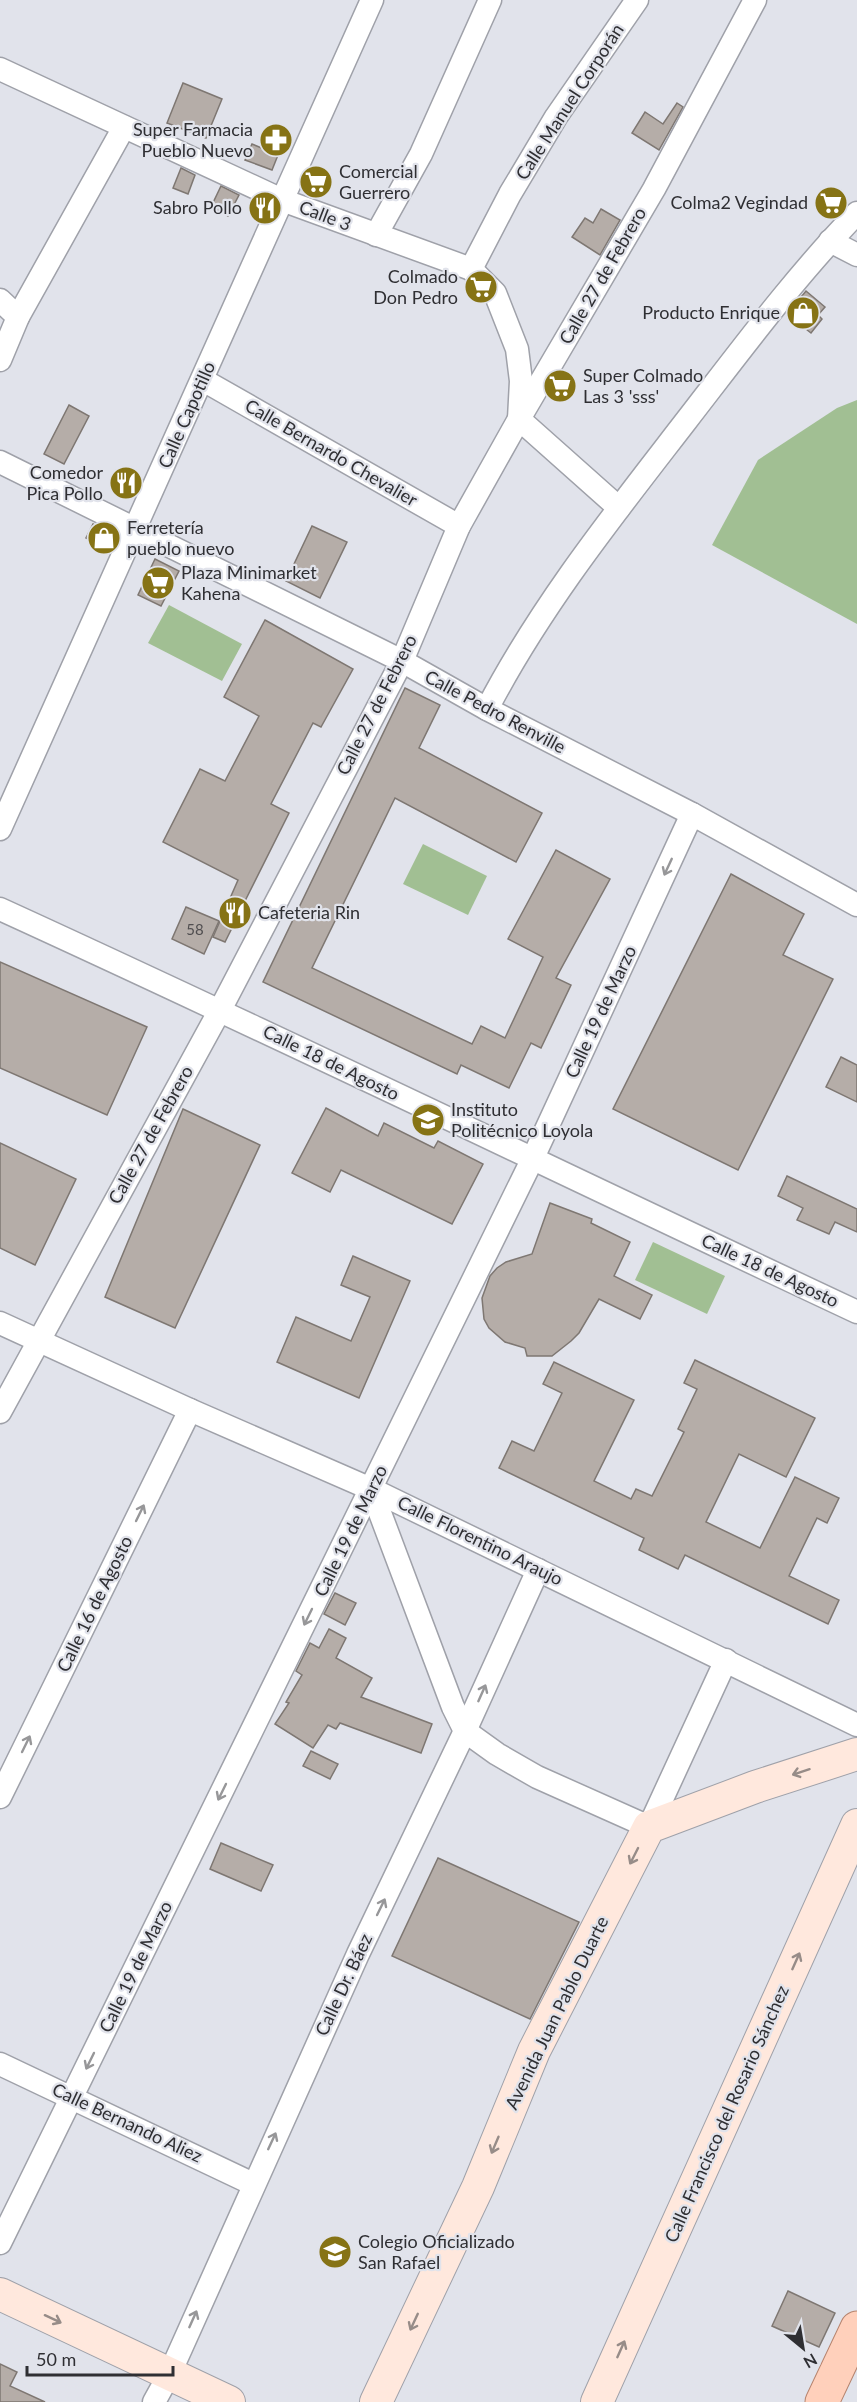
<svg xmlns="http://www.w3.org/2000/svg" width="857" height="2402" viewBox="0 0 857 2402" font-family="Lato,sans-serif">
	<rect width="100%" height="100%" fill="#e1e3eb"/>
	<g fill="#a1bf93">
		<polygon points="857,400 857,624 712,545 758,460 837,408"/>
		<polygon points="169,605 242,644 222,681 148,643"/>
		<polygon points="423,844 487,876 468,915 403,884"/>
		<polygon points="653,1242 725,1276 707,1314 635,1280"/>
	</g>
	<g fill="#b5ada8" stroke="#7e7772" stroke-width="1.5">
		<polygon points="183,83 222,99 206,138 167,123"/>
		<polygon points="677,103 683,107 659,150 632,133 645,112 663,124"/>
		<polygon points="274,124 288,130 272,170 245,160 252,144 264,149"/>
		<polygon points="181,168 195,175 188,194 173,188"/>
		<polygon points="221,186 239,195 228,216 211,207"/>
		<polygon points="828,188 846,201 833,219 816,206"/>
		<polygon points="601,209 620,220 600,255 572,237 585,218 593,223"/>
		<polygon points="806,291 825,307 818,315 822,319 811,333 787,314"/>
		<polygon points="69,405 89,416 64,464 44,454"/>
		<polygon points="93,524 117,536 110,550 86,538"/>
		<polygon points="312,526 347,542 320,598 286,581"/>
		<polygon points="155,559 179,571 161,606 138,595"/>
		<polygon points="265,620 353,669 321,727 313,723 271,804 289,813 243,905 249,907 240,927 234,924 225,942 213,937 238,880 163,842 200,769 225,781 259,716 224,697"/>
		<polygon points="405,688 440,705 419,748 542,813 516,862 395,798 312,968 472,1044 481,1026 505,1038 543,957 508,939 556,850 610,879 556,978 571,985 541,1048 531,1043 509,1088 461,1065 457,1074 263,982"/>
		<polygon points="731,874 804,914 783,955 833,979 738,1170 613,1109"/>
		<polygon points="186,907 219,921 204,954 172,939"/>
		<polygon points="0,962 147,1027 107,1115 0,1068"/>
		<polygon points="841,1057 857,1065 857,1102 826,1087"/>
		<polygon points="326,1108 378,1136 384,1123 434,1148 438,1141 483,1164 452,1224 341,1170 330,1192 292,1173"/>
		<polygon points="183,1109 260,1145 175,1328 105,1297"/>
		<polygon points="0,1143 76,1179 35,1265 0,1248"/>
		<polygon points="787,1176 857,1209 857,1232 835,1222 829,1234 797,1220 803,1208 778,1196"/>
		<polygon points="550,1203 592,1219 591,1223 630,1242 614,1276 652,1295 640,1319 599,1299 579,1333 571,1341 552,1356 527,1356 525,1348 505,1342 489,1328 484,1319 482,1298 490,1276 497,1268 506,1262 532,1254"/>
		<polygon points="353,1256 410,1281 359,1398 277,1362 296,1317 351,1341 370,1297 341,1285"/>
		<polygon points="695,1360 815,1418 786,1477 739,1454 706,1522 760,1548 795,1477 839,1498 827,1523 817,1518 789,1576 839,1600 828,1624 685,1555 678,1569 639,1550 644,1538 499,1468 512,1441 534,1451 562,1393 543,1384 554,1362 634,1400 594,1481 631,1499 636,1489 652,1496 684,1432 678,1429 697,1389 684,1383"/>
		<polygon points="335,1593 356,1603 345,1625 324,1614"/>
		<polygon points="329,1629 346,1638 336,1658 372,1678 361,1697 432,1724 421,1753 340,1723 336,1729 328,1725 313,1748 275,1724 289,1703 286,1702 302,1675 296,1671 310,1643 319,1648"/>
		<polygon points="311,1751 338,1764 330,1779 303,1766"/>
		<polygon points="221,1843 273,1865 261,1891 210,1869"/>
		<polygon points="438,1858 579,1922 530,2019 392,1956"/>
		<polygon points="788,2291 835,2313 819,2347 772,2326"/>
		<polygon points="0,2364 17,2372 10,2386 45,2402 0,2402"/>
	</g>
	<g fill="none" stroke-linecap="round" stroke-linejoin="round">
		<defs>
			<g id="street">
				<polyline points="0,69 282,200 471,269 495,293 517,349 521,381 519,419 619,508"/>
				<polyline points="376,235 421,154 490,0"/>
				<polyline points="830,241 857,255"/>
				<polyline points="471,269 510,194 556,117 637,0"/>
				<polyline points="0,300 18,317"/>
				<polyline points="0,360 18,317 124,127"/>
				<polyline points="203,380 459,526"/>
				<polyline points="0,462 402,661 487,709 692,814 857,905"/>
				<path d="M487,709C541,605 615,513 686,421C741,350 794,278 857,213"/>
				<polyline points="0,829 372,0"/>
				<path d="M0,909C287,1040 571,1178 857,1312"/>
				<polyline points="0,1323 190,1410 371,1489 857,1725"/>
				<polyline points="0,1412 220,1010 402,661 459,526 519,419 654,189 755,0"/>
				<polyline points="371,1489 453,1707 465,1731 497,1754 537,1777 649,1827 726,1660"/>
				<polyline points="0,1797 190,1410"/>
				<polyline points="0,2064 253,2184"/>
				<polyline points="0,2243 532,1160 692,814"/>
				<polyline points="154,2402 170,2373 358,1954 465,1731 538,1570"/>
			</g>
			<g id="secondary">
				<polyline points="0,2294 229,2402"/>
				<polyline points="376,2402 478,2187 534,2051 649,1827 755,1787 857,1754"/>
				<polyline points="597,2402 857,1825"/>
			</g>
			<polyline id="primary" points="822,2402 857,2328"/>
		</defs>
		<use href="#street" stroke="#9fa1a9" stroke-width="25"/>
		<use href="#secondary" stroke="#9fa1a9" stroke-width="34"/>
		<use href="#primary" stroke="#b6846e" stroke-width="35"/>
		<use href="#street" stroke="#fff" stroke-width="22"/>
		<use href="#secondary" stroke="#ffe8dd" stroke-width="32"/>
		<use href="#primary" stroke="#ffd0bb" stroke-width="33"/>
	</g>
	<defs><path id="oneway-shaft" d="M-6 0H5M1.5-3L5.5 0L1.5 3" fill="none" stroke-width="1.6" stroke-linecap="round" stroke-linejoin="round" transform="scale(1.5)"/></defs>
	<g stroke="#979799">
		<use href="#oneway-shaft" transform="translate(668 867) rotate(115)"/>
		<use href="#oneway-shaft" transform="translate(140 1513) rotate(-64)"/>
		<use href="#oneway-shaft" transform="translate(308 1617) rotate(116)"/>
		<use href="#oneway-shaft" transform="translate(482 1693) rotate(-66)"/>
		<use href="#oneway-shaft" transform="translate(26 1744) rotate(-64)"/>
		<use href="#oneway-shaft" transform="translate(222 1792) rotate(116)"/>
		<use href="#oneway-shaft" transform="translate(381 1907) rotate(-64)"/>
		<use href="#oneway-shaft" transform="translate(90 2061) rotate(116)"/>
		<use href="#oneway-shaft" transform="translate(272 2141) rotate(-65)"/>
		<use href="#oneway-shaft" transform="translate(193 2319) rotate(-66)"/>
	</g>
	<g stroke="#978c88">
		<use href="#oneway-shaft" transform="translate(801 1772) rotate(162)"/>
		<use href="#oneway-shaft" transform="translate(634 1856) rotate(117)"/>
		<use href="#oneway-shaft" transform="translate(796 1961) rotate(-66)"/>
		<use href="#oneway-shaft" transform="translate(495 2145) rotate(113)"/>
		<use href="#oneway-shaft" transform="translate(53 2319) rotate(25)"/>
		<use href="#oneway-shaft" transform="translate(414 2322) rotate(115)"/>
		<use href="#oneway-shaft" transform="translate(621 2349) rotate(-66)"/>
	</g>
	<defs>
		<symbol id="pharmacy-disc" viewBox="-11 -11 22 22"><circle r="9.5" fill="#867315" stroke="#e1e3eb"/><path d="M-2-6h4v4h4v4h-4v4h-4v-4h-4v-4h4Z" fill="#fff"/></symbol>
		<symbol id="supermarket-disc" viewBox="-11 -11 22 22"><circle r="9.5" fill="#867315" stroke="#e1e3eb"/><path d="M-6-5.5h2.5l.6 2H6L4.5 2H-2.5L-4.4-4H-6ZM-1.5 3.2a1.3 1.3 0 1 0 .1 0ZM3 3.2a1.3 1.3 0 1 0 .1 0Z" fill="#fff"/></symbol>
		<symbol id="restaurant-disc" viewBox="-11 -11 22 22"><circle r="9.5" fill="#867315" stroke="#e1e3eb"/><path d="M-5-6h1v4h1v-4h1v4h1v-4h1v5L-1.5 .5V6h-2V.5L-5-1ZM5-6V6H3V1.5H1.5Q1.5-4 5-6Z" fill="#fff"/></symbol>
		<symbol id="shop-disc" viewBox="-11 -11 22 22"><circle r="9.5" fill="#867315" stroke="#e1e3eb"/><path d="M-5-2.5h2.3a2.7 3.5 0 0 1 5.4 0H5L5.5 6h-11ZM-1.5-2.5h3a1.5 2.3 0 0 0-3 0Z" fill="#fff"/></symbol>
		<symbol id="university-disc" viewBox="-11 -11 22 22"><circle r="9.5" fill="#867315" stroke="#e1e3eb"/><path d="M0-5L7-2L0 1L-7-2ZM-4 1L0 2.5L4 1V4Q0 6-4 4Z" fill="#fff"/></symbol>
	</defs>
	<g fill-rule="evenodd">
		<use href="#pharmacy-disc" x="257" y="121" width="38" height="38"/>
		<use href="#supermarket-disc" x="297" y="163" width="38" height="38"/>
		<use href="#supermarket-disc" x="812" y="184" width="38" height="38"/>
		<use href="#restaurant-disc" x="246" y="189" width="38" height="38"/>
		<use href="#supermarket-disc" x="462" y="268" width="38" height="38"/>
		<use href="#shop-disc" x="784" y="294" width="38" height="38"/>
		<use href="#supermarket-disc" x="541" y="367" width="38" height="38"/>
		<use href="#restaurant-disc" x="107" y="464" width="38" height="38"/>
		<use href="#shop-disc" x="85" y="519" width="38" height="38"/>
		<use href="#supermarket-disc" x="139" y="564" width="38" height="38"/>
		<use href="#restaurant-disc" x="216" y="894" width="38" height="38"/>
		<use href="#university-disc" x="409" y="1101" width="38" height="38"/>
		<use href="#university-disc" x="316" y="2233" width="38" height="38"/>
	</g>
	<g text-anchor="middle" stroke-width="4.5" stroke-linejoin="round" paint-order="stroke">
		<g font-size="15" fill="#504e50">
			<text x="195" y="935">58</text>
		</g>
		<g font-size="18" fill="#2f2f33" stroke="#e1e3eb">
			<text transform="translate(570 102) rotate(-57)" y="6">Calle Manuel Corporán</text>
			<text transform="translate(325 216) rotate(21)" y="6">Calle 3</text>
			<text transform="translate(603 276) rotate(-60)" y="6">Calle 27 de Febrero</text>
			<text transform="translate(187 415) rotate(-66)" y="6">Calle Capotillo</text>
			<text transform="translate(331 453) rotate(30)" y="6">Calle Bernardo Chevalier</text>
			<text transform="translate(377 705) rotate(-63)" y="6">Calle 27 de Febrero</text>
			<text transform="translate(495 712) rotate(28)" y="6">Calle Pedro Renville</text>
			<text transform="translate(601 1012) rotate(-65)" y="6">Calle 19 de Marzo</text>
			<text transform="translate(331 1063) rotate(26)" y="6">Calle 18 de Agosto</text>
			<text transform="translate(151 1135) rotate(-61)" y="6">Calle 27 de Febrero</text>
			<text transform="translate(770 1271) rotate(25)" y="6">Calle 18 de Agosto</text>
			<text transform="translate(351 1531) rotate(-64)" y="6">Calle 19 de Marzo</text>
			<text transform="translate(480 1541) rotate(26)" y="6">Calle Florentino Araujo</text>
			<text transform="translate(95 1604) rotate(-64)" y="6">Calle 16 de Agosto</text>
			<text transform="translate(136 1967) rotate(-64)" y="6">Calle 19 de Marzo</text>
			<text transform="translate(344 1985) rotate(-65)" y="6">Calle Dr. Báez</text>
			<text transform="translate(557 2013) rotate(-64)" y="6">Avenida Juan Pablo Duarte</text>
			<text transform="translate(727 2114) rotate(-66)" y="6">Calle Francisco del Rosario Sánchez</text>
			<text transform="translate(127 2123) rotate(25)" y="6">Calle Bernando Aliez</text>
		</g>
		<g font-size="18" fill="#2f2f33" stroke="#e1e3eb" text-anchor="start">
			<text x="253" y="136" text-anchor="end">Super Farmacia<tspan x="253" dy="21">Pueblo Nuevo</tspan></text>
			<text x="339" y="178">Comercial<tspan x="339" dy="21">Guerrero</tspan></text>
			<text x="808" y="209" text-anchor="end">Colma2 Vegindad</text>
			<text x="242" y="214" text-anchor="end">Sabro Pollo</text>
			<text x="458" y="283" text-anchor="end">Colmado<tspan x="458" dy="21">Don Pedro</tspan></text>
			<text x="780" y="319" text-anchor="end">Producto Enrique</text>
			<text x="583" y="382">Super Colmado<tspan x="583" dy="21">Las 3 'sss'</tspan></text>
			<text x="103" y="479" text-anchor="end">Comedor<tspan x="103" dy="21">Pica Pollo</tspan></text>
			<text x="127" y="534">Ferretería<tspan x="127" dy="21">pueblo nuevo</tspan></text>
			<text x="181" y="579">Plaza Minimarket<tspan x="181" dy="21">Kahena</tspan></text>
			<text x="258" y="919">Cafeteria Rin</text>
			<text x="451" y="1116">Instituto<tspan x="451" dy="21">Politécnico Loyola</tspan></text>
			<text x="358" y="2248">Colegio Oficializado<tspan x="358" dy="21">San Rafael</tspan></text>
		</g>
	</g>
	<g transform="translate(803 2348) rotate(150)" stroke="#e1e3eb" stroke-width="4.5" paint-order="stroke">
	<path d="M0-4.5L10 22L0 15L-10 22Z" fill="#2f2f33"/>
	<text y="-9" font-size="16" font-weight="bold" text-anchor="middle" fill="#2f2f33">N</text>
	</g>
	<path d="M27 2366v9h146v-9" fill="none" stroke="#2f2f33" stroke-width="3"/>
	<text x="36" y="2366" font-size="18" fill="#2f2f33" stroke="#e1e3eb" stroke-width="4.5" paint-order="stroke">50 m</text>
</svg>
